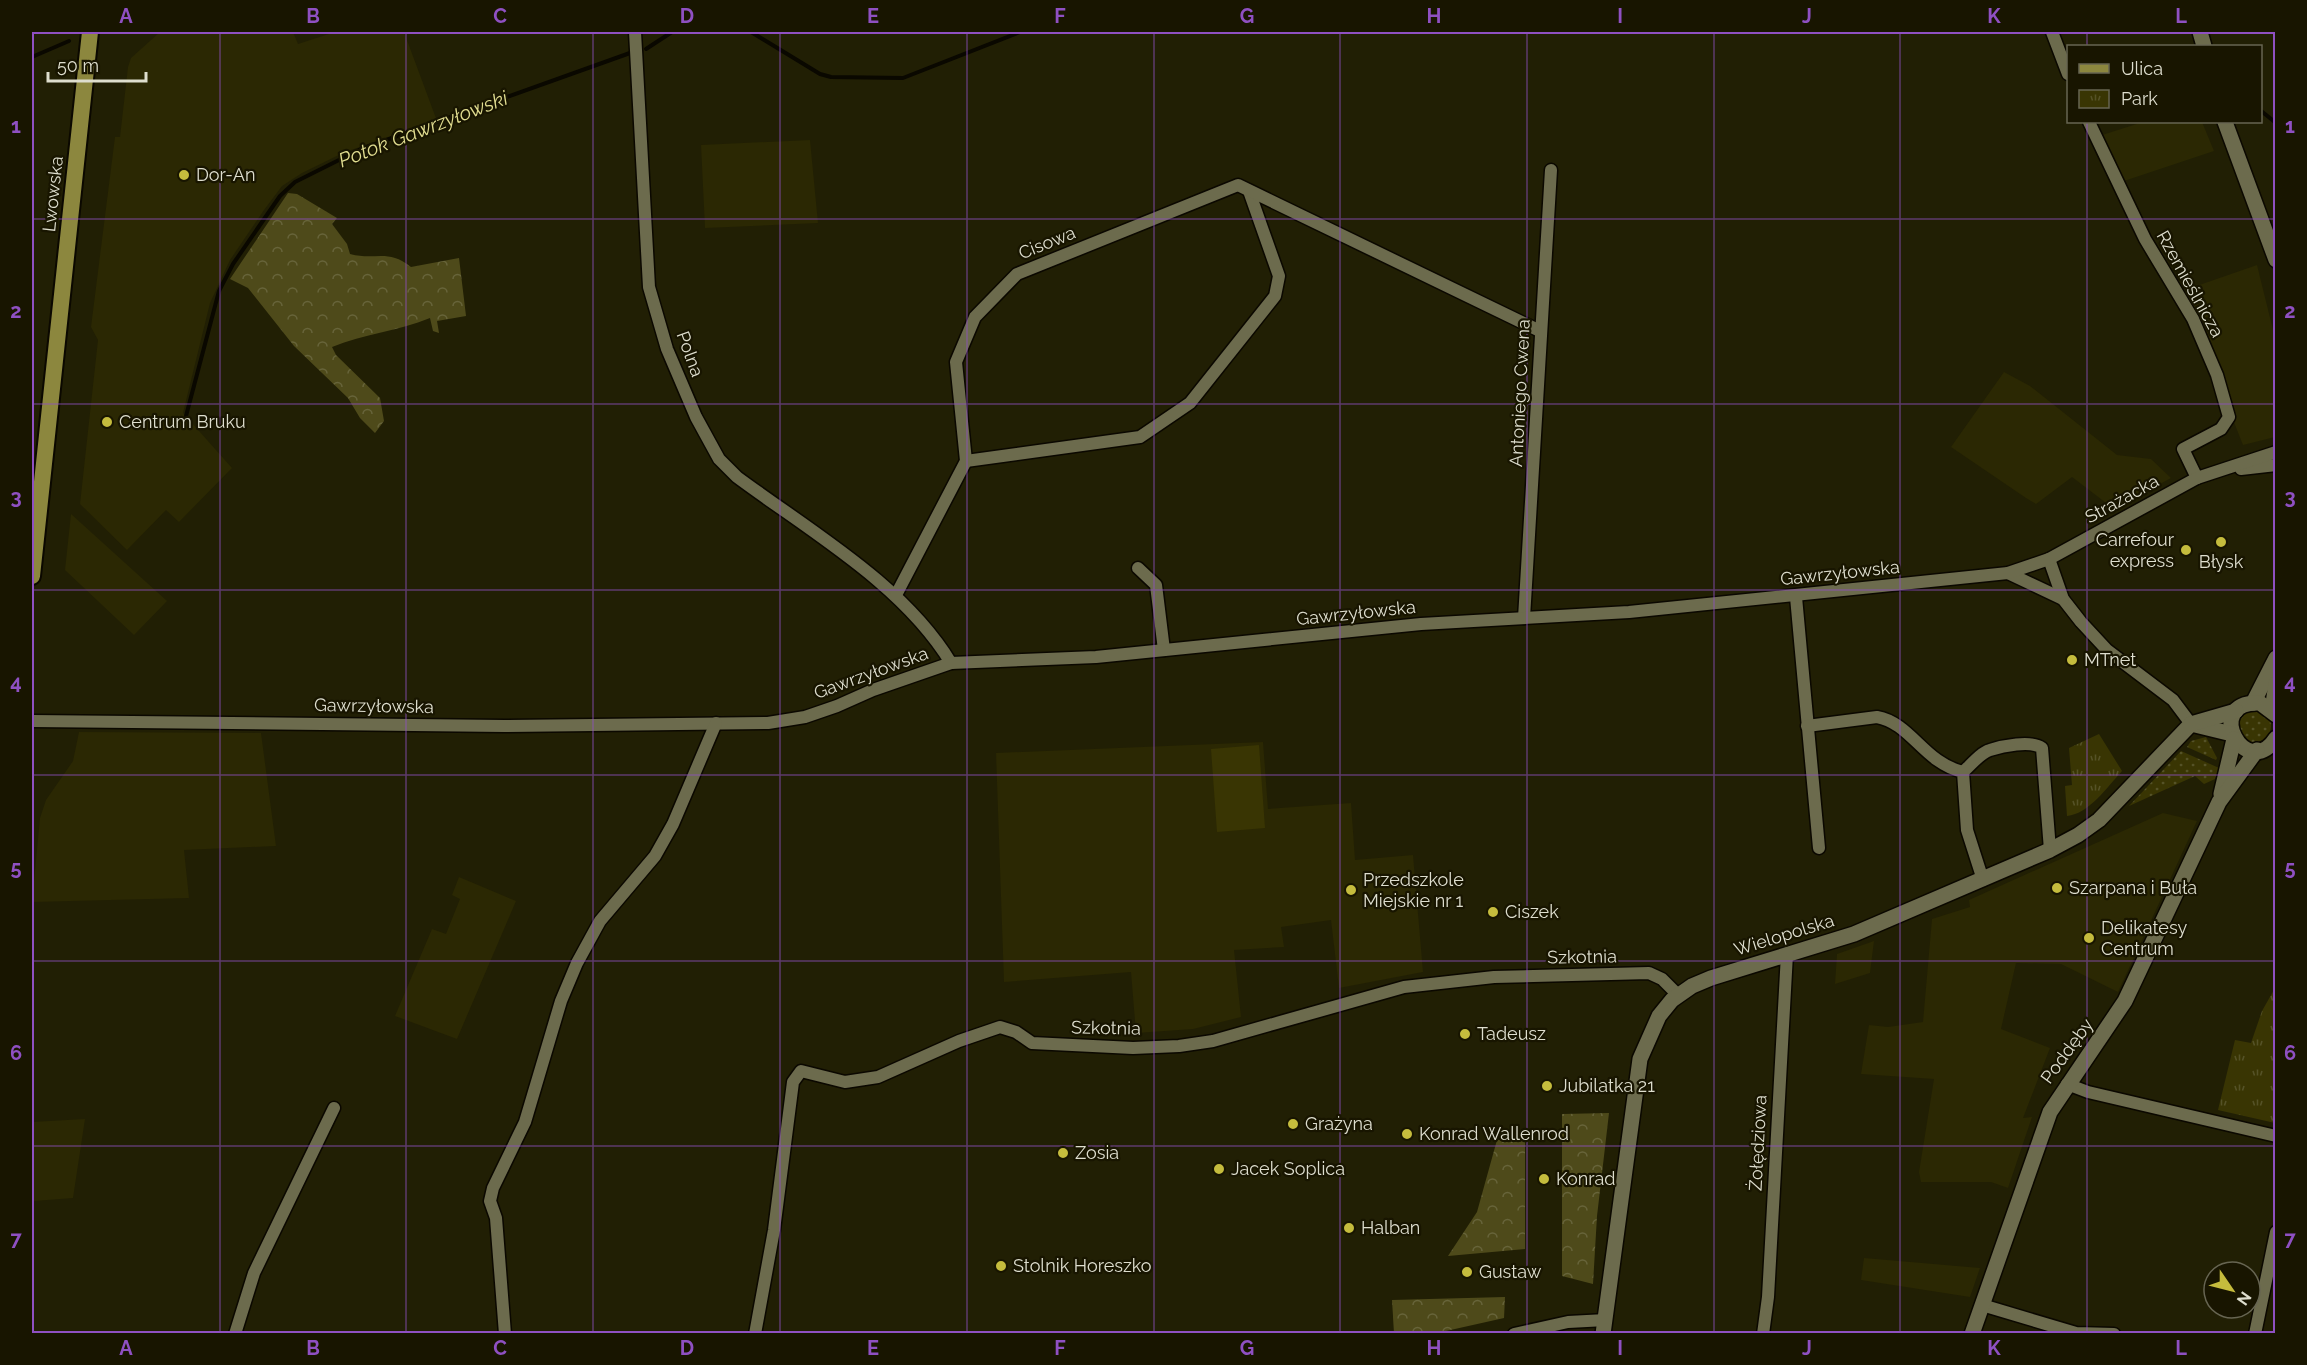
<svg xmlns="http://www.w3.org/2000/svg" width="2307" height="1365" viewBox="0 0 2307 1365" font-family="Raleway,sans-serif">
	<defs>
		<pattern id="grass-dots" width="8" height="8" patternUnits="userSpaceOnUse" patternTransform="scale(1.5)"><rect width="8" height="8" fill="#393503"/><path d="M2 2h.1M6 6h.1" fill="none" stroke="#555227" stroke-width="1.8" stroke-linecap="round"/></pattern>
		<pattern id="forest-crowns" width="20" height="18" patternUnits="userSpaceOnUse" patternTransform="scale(1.5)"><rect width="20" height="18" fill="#4e4a1a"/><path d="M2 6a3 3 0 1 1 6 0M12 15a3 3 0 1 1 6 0" fill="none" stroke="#67643a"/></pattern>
		<pattern id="park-tufts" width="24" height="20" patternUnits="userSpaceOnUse" patternTransform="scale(1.5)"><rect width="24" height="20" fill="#393503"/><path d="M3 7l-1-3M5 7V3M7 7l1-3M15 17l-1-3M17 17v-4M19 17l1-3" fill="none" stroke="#555227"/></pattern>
	</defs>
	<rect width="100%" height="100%" fill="#211f04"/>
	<g fill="#2b2803">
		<polygon points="160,32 293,32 298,44 335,32 404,32 437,121 345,152 302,173 282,186 264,210 230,260 210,303 183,413 232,468 179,522 166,510 127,550 80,504 98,340 91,327 115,137 120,137 128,67 131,58"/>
		<polygon points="2143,122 2202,122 2214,151 2121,182 2099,136"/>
		<polygon points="810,140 818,223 705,228 701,145"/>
		<polygon points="2257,265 2275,338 2275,437 2243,445 2182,291"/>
		<polygon points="2004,372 2030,386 2117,455 2151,459 2171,478 2114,509 2072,477 2036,504 2026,498 1951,447"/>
		<polygon points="71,514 167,601 134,635 65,570"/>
		<polygon points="79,732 261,733 276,846 184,850 189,898 32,902 40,818 46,800 73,761"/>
		<polygon points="1263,742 1268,809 1351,803 1355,860 1413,855 1423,972 1339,988 1331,920 1281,927 1284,947 1234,950 1241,1017 1193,1029 1136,1033 1131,972 1004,982 996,753"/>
		<polygon points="2163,813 2197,821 2118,992 2061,964 2016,963 2001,1029 2050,1048 2023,1118 2032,1117 2008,1188 1991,1182 1921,1182 1919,1172 1934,1079 1861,1074 1869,1025 1888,1027 1923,1022 1932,919 1970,907 1969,900"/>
		<polygon points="459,877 516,901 457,1039 395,1016 432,929 446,934 460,899 452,895"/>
		<polygon points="1874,941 1870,973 1835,984 1837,954"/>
		<polygon points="85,1119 73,1198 34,1201 32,1189 32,1122"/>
		<polygon points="1864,1258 1980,1268 1970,1297 1861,1280"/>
	</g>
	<g fill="url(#grass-dots)">
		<circle cx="2255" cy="726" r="16"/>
		<polygon points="2206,737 2217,758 2216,760 2187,747 2191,741"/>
		<polygon points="2181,751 2219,768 2215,779 2204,784 2195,776 2129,806"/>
	</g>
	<g fill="url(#forest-crowns)">
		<path d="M288,193L297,194L337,218L332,224L347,244L350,254C376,261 387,248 411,267L459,258L466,316L437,321L439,333L433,331L430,318C398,331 364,334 332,347L336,355L380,398L384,421L375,433L360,418L348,398L294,346L248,288L230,279Z"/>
		<polygon points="1609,1113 1597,1216 1593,1284 1562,1276 1562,1114"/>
		<polygon points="1525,1139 1525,1249 1448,1256 1477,1212 1497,1140"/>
		<polygon points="1505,1297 1504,1318 1437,1333 1394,1333 1392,1300"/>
	</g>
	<g fill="url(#park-tufts)">
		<path d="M2099,734L2122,771C2108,786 2089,814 2067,816L2065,786L2072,785L2069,748Z"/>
		<polygon points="2275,988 2276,1123 2275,1123 2218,1110 2235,1040 2251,1043 2262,1011"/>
	</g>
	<polygon fill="#393503" points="1259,745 1265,828 1217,832 1211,749"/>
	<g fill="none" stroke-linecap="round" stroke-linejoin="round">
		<g stroke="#0a0800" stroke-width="4">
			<polyline points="751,32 820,74 831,77 903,78 1020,32"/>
			<polyline points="646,49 672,32"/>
			<polyline points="32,57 69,41"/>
			<polyline points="2260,110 2276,123"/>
			<polyline points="186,416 219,291 233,264 280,196 295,182 361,149 630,53"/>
		</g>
		<defs>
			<g id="minor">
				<path d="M635,32L649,287L667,349L696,417L719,459L737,477C811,532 903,584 951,663"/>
				<polyline points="2052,32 2068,74"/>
				<polyline points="2089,122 2145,239 2193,319 2217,375 2229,417 2221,429 2183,449 2197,478"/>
				<polyline points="966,461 1140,437 1190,403 1275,296 1279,276 1249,191"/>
				<polyline points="2241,469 2276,465"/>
				<polyline points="2049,559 2063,599 2081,622 2107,650 2173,700 2191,724"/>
				<polyline points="1138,568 1156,585 1164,650"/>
				<polyline points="2008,573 2063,599"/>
				<polyline points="896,595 966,461 956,362 975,317 1017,274 1238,185 1540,331"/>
				<polyline points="1796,597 1819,848"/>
				<polyline points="1524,618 1551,170"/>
				<polyline points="32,721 504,726 768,723 805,717 837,706 873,690 951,663 1096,657 1421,624 1629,612 2008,573 2049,559 2197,478 2276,452"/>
				<path d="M1807,726L1877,717C1911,723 1924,763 1963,772L1967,830L1983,880"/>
				<path d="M1963,772C1971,765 1980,753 1990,750C2002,746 2031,740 2042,748L2050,850"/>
				<polyline points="2067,1084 2088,1092 2276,1136"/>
				<polyline points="1982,1305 2076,1333 2114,1334"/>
				<polyline points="235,1334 254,1273 334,1108"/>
				<polyline points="505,1334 496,1218 490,1201 493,1188 525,1122 561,1001 577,963 600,921 655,856 673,824 716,723"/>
				<polyline points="755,1334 774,1230 793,1082 801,1071 845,1082 878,1077 959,1041 1000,1027 1016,1032 1032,1043 1133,1048 1179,1046 1213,1041 1404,987 1494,977 1649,973 1662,979 1678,995"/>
				<polyline points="1514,1334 1568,1322 1606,1320"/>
				<polyline points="1763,1334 1768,1297 1787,954"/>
				<polyline points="2255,1334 2276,1232"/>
			</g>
			<g id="tertiary">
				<polyline points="2200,32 2204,46"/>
				<polyline points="2225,122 2276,260"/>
				<polyline points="2253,703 2276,658"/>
				<polyline points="2272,710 2276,684"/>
				<path d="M2276,715L2260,703C2201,700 2246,784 2276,738"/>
				<polyline points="2191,724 2232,734"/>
				<polyline points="2221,794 2234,739"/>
				<polyline points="1603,1334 1640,1059 1659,1016 1672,1000 1692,986 1711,978 1854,934 2050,850 2078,835 2099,820 2191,724 2236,711"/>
				<polyline points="1972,1334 2050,1112 2125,1001 2219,802 2257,750"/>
			</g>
			<polyline id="primary" points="32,576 90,32"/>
		</defs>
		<use href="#minor" stroke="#0b0800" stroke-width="15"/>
		<use href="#tertiary" stroke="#0b0800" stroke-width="18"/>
		<use href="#primary" stroke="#0b0800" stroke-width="20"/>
		<use href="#minor" stroke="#6c6b4d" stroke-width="12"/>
		<use href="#tertiary" stroke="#6c6b4d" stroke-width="15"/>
		<use href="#primary" stroke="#8c873e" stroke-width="16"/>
	</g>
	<path fill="none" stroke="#8f50c2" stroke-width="1.5" stroke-opacity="0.55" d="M220,32V1334M406,32V1334M593,32V1334M780,32V1334M967,32V1334M1154,32V1334M1340,32V1334M1527,32V1334M1714,32V1334M1900,32V1334M2087,32V46M2087,122V1334M32,219H2276M32,404H2276M32,590H2276M32,775H2276M32,961H2276M32,1146H2276"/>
	<g fill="#c5bc3d" stroke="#181500" stroke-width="2">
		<circle cx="184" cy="175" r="6"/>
		<circle cx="107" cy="422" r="6"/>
		<circle cx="2221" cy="542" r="6"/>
		<circle cx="2186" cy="550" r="6"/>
		<circle cx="2072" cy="660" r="6"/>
		<circle cx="2057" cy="888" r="6"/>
		<circle cx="1351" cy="890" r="6"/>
		<circle cx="1493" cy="912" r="6"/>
		<circle cx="2089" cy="938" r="6"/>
		<circle cx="1465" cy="1034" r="6"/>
		<circle cx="1547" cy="1086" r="6"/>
		<circle cx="1293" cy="1124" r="6"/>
		<circle cx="1407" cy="1134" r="6"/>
		<circle cx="1063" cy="1153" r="6"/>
		<circle cx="1219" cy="1169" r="6"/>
		<circle cx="1544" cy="1179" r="6"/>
		<circle cx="1349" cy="1228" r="6"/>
		<circle cx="1001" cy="1266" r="6"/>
		<circle cx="1467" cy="1272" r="6"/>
	</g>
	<g text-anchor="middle" stroke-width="4.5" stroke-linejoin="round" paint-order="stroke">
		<g font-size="18" fill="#dedece" stroke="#181500" text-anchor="start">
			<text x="196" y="181">Dor-An</text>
			<text x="119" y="428">Centrum Bruku</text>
			<text x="2174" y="546" text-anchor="end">Carrefour<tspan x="2174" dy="21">express</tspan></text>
			<text x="2221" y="568" text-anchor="middle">Błysk</text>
			<text x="2084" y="666">MTnet</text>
			<text x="1363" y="886">Przedszkole<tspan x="1363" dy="21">Miejskie nr 1</tspan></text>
			<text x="2069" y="894">Szarpana i Buła</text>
			<text x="1505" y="918">Ciszek</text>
			<text x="2101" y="934">Delikatesy<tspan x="2101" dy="21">Centrum</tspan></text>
			<text x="1477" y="1040">Tadeusz</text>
			<text x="1559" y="1092">Jubilatka 21</text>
			<text x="1305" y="1130">Grażyna</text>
			<text x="1419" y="1140">Konrad Wallenrod</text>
			<text x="1075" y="1159">Zosia</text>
			<text x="1231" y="1175">Jacek Soplica</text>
			<text x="1556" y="1185">Konrad</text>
			<text x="1361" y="1234">Halban</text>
			<text x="1013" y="1272">Stolnik Horeszko</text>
			<text x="1479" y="1278">Gustaw</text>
		</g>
		<g font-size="18" fill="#dedece" stroke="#181500">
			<text transform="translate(53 194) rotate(-84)" y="6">Lwowska</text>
			<text transform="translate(1047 243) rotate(-22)" y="6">Cisowa</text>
			<text transform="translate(2190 284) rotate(61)" y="6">Rzemieślnicza</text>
			<text transform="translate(690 354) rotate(70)" y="6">Polna</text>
			<text transform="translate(1520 393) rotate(-87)" y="6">Antoniego Cwena</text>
			<text transform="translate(2122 499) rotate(-29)" y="6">Strażacka</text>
			<text transform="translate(1840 573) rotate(-6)" y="6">Gawrzyłowska</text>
			<text transform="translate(1356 613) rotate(-6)" y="6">Gawrzyłowska</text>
			<text transform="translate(871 673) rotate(-20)" y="6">Gawrzyłowska</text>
			<text transform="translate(374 706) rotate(1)" y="6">Gawrzyłowska</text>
			<text transform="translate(1784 935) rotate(-17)" y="6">Wielopolska</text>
			<text transform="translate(1582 957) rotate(-1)" y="6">Szkotnia</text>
			<text transform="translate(1106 1028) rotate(1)" y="6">Szkotnia</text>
			<text transform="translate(2067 1051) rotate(-54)" y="6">Poddęby</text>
			<text transform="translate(1758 1143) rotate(-87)" y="6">Żołędziowa</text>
		</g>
		<g font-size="20" font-style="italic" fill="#e0dc8f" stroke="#181500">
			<text transform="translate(423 129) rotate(-21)" y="7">Potok Gawrzyłowski</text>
		</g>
	</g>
	<rect width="2307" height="1365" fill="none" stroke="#181500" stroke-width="66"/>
	<rect x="2067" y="45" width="195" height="78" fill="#181500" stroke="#676552" stroke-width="1.5"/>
	<rect x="2079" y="64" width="30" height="9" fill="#8c873e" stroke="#676552" stroke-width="1.5"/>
	<text x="2121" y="75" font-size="18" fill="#dedece">Ulica</text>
	<rect x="2079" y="90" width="30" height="18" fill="url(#park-tufts)" stroke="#676552" stroke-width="1.5"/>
	<text x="2121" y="105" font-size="18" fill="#dedece">Park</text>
	<g transform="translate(2232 1290) rotate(125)"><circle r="28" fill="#181500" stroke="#676552" stroke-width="1.5"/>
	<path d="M0-4.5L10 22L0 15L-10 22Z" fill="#c5bc3d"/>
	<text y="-9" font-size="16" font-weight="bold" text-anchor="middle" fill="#dedece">N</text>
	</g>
	<path d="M48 72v9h98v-9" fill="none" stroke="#dedece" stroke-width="3"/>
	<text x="57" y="72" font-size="18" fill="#dedece" stroke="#181500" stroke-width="4.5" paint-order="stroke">50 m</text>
	<rect x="33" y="33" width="2241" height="1299" fill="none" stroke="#8f50c2" stroke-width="2"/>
	<g font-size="20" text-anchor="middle" font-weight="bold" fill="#8f50c2">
		<text x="126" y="23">A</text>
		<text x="313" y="23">B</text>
		<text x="500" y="23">C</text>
		<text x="687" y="23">D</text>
		<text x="873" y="23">E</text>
		<text x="1060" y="23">F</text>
		<text x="1247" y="23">G</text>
		<text x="1434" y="23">H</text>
		<text x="1620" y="23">I</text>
		<text x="1807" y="23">J</text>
		<text x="1994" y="23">K</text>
		<text x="2181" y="23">L</text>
		<text x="16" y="133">1</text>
		<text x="2290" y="133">1</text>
		<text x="16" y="318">2</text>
		<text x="2290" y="318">2</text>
		<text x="16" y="504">3</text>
		<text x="2290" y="504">3</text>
		<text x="16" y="689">4</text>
		<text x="2290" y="689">4</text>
		<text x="16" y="875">5</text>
		<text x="2290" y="875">5</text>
		<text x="16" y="1060">6</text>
		<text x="2290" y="1060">6</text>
		<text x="16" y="1246">7</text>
		<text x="2290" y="1246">7</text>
		<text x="126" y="1355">A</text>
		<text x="313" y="1355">B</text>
		<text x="500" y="1355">C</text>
		<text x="687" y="1355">D</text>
		<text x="873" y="1355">E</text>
		<text x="1060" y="1355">F</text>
		<text x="1247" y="1355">G</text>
		<text x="1434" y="1355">H</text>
		<text x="1620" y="1355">I</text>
		<text x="1807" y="1355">J</text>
		<text x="1994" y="1355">K</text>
		<text x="2181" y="1355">L</text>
	</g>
</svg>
